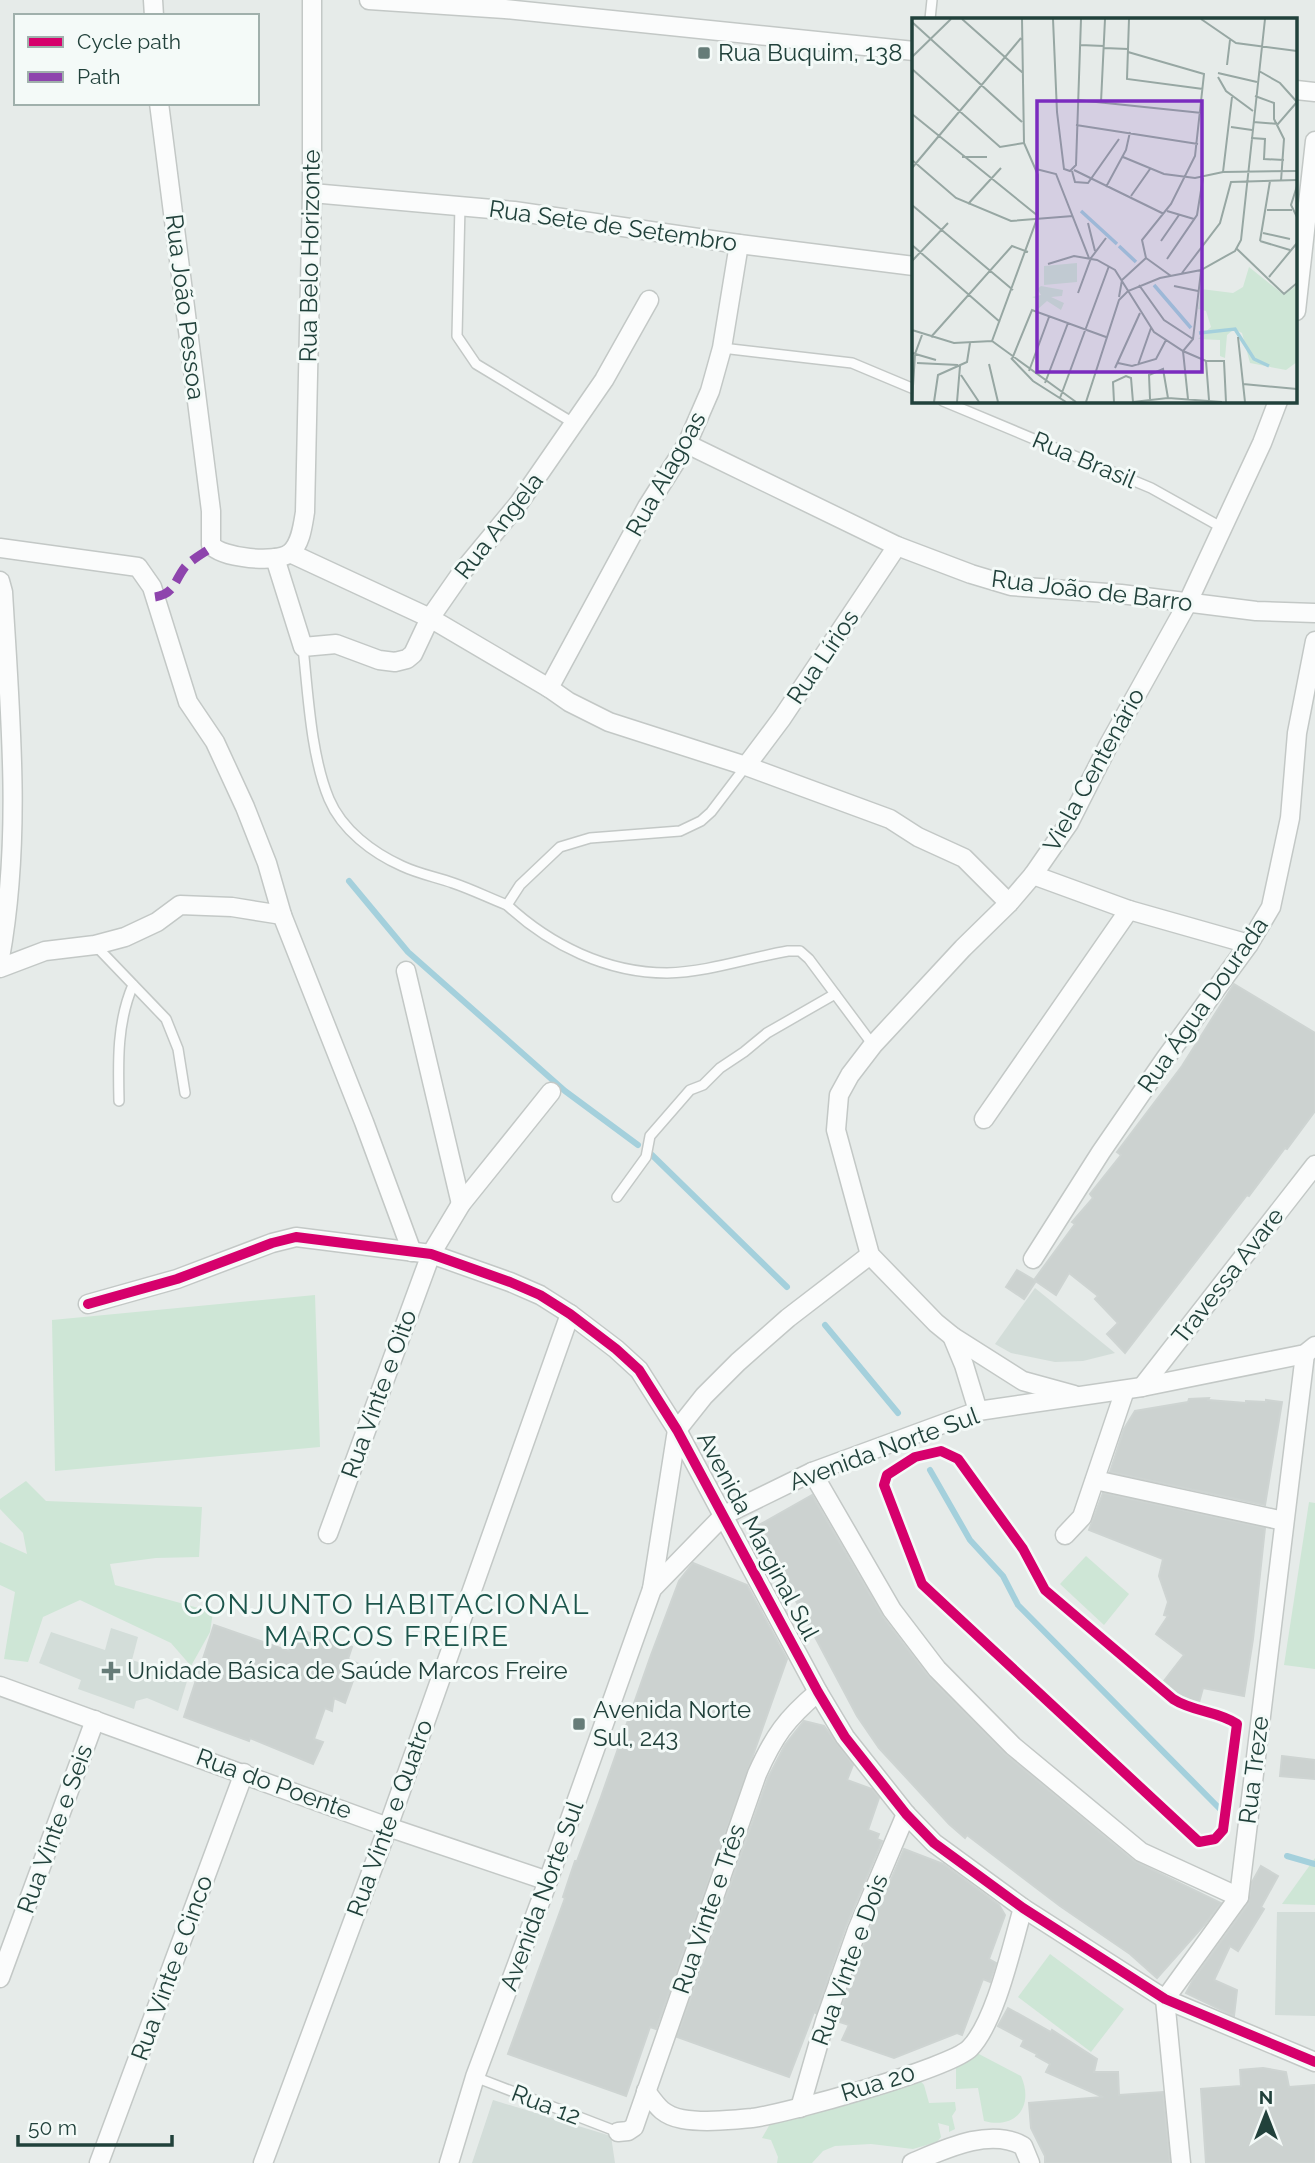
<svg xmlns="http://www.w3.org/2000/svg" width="1315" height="2163" viewBox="0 0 1315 2163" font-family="Raleway,sans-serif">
	<rect width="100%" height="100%" fill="#e6ebe9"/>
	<g fill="#d3ddd9">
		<polygon points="1035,1288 1115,1353 1083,1361 1055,1362 1011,1353 995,1344"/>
		<polygon points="111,1628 138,1637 132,1660 188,1678 178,1711 147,1698 136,1701 134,1709 78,1689 81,1680 39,1663 51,1632 105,1650"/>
		<polygon points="1277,1912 1315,1912 1315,2016 1275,2015"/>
		<polygon points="493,2100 611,2136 615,2163 472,2163"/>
	</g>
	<g fill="#cee6d6">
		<polygon points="315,1295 320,1447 55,1471 52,1320"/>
		<polygon points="26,1481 46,1501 202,1507 199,1557 156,1558 110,1564 115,1585 213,1612 210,1632 191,1666 171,1643 80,1600 43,1617 28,1662 4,1659 15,1592 0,1585 0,1542 27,1554 23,1533 0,1509 0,1499"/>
		<polygon points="1309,1502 1315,1503 1315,1669 1284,1665"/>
		<polygon points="1086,1556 1129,1594 1104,1625 1060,1584"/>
		<polygon points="1315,1858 1315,1905 1282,1904"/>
		<polygon points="1050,1954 1124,2009 1091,2052 1018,1997"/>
		<path d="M977,2053L1021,2076C1034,2105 1017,2130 984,2121L978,2088L956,2089V2065Z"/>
		<polygon points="917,2077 924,2085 929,2103 955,2102 956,2110 952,2116 955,2129 949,2132 949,2126 938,2123 941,2137 937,2142 913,2149 871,2144 835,2146 823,2151 812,2163 777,2163 778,2157 771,2140 762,2138 770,2124 782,2117 856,2098 883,2095 902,2079"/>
	</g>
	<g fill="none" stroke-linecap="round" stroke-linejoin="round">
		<g stroke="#a4d0dc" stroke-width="6">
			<polyline points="349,881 408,952 565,1091 638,1145"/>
			<polyline points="652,1155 787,1287"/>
			<polyline points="825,1325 898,1413"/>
			<polyline points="930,1470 970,1540 1003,1576 1018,1605 1223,1812"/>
			<polyline points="1287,1856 1315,1864"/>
		</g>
	</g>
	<g fill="#ccd2d0" stroke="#ced4d2" stroke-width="2">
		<polygon points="1234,984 1315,1033 1315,1111 1287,1149 1285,1148 1249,1196 1247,1195 1125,1353 1107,1334 1118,1323 1095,1299 1098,1296 1069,1273 1056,1295 1034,1280 1075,1224 1072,1222 1093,1198 1090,1194 1121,1155 1117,1152 1182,1066"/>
		<polygon points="1017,1270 1036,1281 1024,1299 1006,1287"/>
		<polygon points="1209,1398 1208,1400 1246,1403 1246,1401 1266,1402 1266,1400 1282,1402 1265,1505 1110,1472 1124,1429 1135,1411 1188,1402 1189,1399"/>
		<polygon points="1103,1493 1265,1528 1253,1639 1244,1696 1203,1688 1198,1706 1180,1698 1164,1681 1184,1655 1156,1634 1168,1616 1164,1615 1168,1602 1159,1576 1163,1559 1089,1530"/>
		<polygon points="812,1495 883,1617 929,1677 1005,1754 1134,1861 1221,1903 1205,1924 1157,1978 1130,1954 1060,1906 967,1835 965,1838 949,1824 879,1748 857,1716 797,1603 759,1525"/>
		<polygon points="693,1563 747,1585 787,1659 656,2029 650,2027 626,2096 508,2054 565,1898 563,1897 575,1861 577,1861 601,1797 651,1655 679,1581"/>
		<polygon points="214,1625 289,1651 298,1629 352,1647 348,1659 359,1664 345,1703 334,1698 332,1711 325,1708 314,1739 323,1742 313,1764 250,1738 249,1741 184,1717"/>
		<polygon points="804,1721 824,1726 853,1765 847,1780 872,1789 879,1798 868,1830 879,1834 877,1839 882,1841 846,1926 816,2013 814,2012 789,2077 677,2037 768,1778 785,1745"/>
		<polygon points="1282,1756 1315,1760 1315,1779 1280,1776"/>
		<polygon points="904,1849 943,1864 999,1905 1005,1915 989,1959 996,1963 990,1982 983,1979 962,2035 957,2033 894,2058 842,2040 849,2025 837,2021 868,1934"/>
		<polygon points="1261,1866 1278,1876 1261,1907 1264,1909 1238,1951 1230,1946 1214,1980 1237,1990 1234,2016 1186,1993 1193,1980 1248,1904 1252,1882"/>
		<polygon points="1008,2008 1051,2032 1052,2030 1097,2059 1094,2072 1118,2072 1119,2095 1163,2092 1170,2163 1045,2163 1045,2156 1031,2128 1029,2103 1103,2097 1046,2072 1050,2064 1036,2056 1037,2054 1021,2046 1024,2040 998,2026"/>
		<polygon points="1263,2068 1286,2072 1289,2087 1315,2085 1315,2163 1206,2163 1201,2089 1241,2086 1240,2070"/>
	</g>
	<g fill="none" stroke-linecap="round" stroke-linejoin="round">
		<defs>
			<g id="lane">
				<polyline points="930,19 932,0"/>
				<polyline points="460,205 457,336 476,364 575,424"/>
				<polyline points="722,348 852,363 914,389"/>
				<polyline points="943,401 1151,488 1221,527"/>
				<path d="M303,647C308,694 311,756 329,799C342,830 373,853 402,866C419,874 436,877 453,883C471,889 489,898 507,905L520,885L560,847L590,838L680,831L701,821L711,812L746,766"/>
				<path d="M507,905C550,945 607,973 667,973C708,972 748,958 788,951H800L809,959L873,1045"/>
				<polyline points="95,945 166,1019 178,1049 185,1093"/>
				<path d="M119,1101C118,1061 117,1022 133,985"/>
				<polyline points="617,1197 646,1157 650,1136 690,1090 703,1085 720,1068 744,1052 767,1033 835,994"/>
				<polyline points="475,2077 618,2132"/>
			</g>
			<g id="street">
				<polyline points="153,0 154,16"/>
				<polyline points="369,0 505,9 914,51"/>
				<polyline points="1296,90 1315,92"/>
				<path d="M159,103L211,511V545C222,558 276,564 290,553C301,544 303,524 305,512L312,193V0"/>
				<polyline points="312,193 514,211 739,244 914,266"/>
				<polyline points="1296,311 1315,141"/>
				<polyline points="687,444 897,546 971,574 1011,586 1121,594 1256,611 1315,613"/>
				<polyline points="0,548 138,567 152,587 188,702 215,742 245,807 267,863 282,915 364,1122 412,1252"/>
				<polyline points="290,553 430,618 549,688 569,702 609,722 746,766 890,819 918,837 964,858 1009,903"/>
				<polyline points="275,558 303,647 336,644 379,660 395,662 407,659 413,654 430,618 462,572 519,503 604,380 649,300"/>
				<path d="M0,581L3,592C10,713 22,837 0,958"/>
				<polyline points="549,688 647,507 687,444 710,391 722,348 739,244"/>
				<polyline points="746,766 782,718 897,546"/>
				<polyline points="1033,875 1129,910 1249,944"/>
				<polyline points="0,968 45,951 95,945 125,937 157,922 180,905 232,907 282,915"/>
				<polyline points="406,971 461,1204"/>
				<polyline points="984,1119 1129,910"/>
				<polyline points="1033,1259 1101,1152 1165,1059 1249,944 1271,907 1290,818 1297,733 1315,641"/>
				<polyline points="88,1304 177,1279 272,1243 296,1237 431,1254 510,1282 540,1295 570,1314 616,1349 639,1370 677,1430 818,1692 845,1737 906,1814 934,1843 1023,1908 1165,1999 1315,2062"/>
				<polyline points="952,1336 964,1365 978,1411"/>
				<polyline points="1142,1387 1315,1165"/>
				<polyline points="1074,1395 1023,1381 952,1336 936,1323 870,1255 836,1130 839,1095 850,1075 873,1045 963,948 1009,903 1033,875 1069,823 1108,746 1187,604 1262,443 1278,401"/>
				<polyline points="812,1472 892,1610 937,1669 1013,1746 1141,1852 1239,1897"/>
				<polyline points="1095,1480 1284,1521"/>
				<polyline points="328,1534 431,1254 461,1204 551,1092"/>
				<polyline points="1065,1535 1082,1517 1125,1390"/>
				<polyline points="652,1589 677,1430 704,1396 738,1362 788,1318 870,1255"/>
				<polyline points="0,1686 388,1827 548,1881"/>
				<polyline points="0,1978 95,1720"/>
				<path d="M646,2091C657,2106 662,2115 682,2119C704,2123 730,2120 752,2118C785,2114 951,2068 970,2048C996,2021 1012,1945 1023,1908"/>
				<polyline points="800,2108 825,2021 857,1930 906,1814"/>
				<path d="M618,2132L628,2131L634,2127L757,1774C774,1736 786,1719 818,1692"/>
				<polyline points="99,2163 244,1773"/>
				<polyline points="263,2163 388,1827 570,1314"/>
				<polyline points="449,2163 475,2077 548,1881 652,1589 724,1515 812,1472 978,1411 1142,1387 1305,1354 1315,1346"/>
				<path d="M912,2163C945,2149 990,2127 1023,2146L1030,2163"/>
				<polyline points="1181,2163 1165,1999 1239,1897 1305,1354"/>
			</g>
		</defs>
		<use href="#lane" stroke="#c3c8c6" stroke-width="12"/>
		<use href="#street" stroke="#c3c8c6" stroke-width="21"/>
		<use href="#lane" stroke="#fbfcfc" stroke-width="9"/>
		<use href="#street" stroke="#fbfcfc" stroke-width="18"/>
		<path stroke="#8e44ad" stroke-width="9" stroke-dasharray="18 9" stroke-linecap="butt" d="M155,597C175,594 174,581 185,567C192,559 204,553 212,547"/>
		<defs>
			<g id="cycleway">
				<polyline points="88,1304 177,1279 272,1243 296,1237 431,1254 510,1282 540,1295 570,1314 616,1349 639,1370 677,1430 818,1692 845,1737 906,1814 934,1843 1023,1908 1165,1999 1315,2062"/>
				<path d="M941,1451L958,1459L1023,1549L1045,1590L1173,1699C1193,1712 1218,1711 1237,1724L1223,1830L1215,1839L1199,1842L922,1584L884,1485L887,1475L915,1457Z"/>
			</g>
		</defs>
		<use href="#cycleway" stroke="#f4faf8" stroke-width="15"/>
		<use href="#cycleway" stroke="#d6006c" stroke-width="10"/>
	</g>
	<g fill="#667c78" stroke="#f4faf8" stroke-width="2.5">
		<rect x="697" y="46" width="14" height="14" rx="3.5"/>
		<path d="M107.5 1660.5h7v7h7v7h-7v7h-7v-7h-7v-7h7z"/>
		<rect x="572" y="1717" width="14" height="14" rx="3.5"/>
	</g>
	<g text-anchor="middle" stroke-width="6" stroke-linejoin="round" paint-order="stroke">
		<g font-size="24" fill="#21413b" stroke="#f4faf8" text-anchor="start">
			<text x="718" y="61">Rua Buquim, 138</text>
			<text x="127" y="1679">Unidade Básica de Saúde Marcos Freire</text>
			<text x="593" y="1718">Avenida Norte<tspan x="593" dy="28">Sul, 243</tspan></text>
		</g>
		<g font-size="24" fill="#21413b" stroke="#f4faf8">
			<text transform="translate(613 226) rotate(8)" y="8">Rua Sete de Setembro</text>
			<text transform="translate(310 256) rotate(-89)" y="8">Rua Belo Horizonte</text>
			<text transform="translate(185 307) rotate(83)" y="8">Rua João Pessoa</text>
			<text transform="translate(1084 460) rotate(23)" y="8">Rua Brasil</text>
			<text transform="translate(666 474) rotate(-61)" y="8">Rua Alagoas</text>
			<text transform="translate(499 526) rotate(-52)" y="8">Rua Angela</text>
			<text transform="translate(1092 591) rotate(7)" y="8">Rua João de Barro</text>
			<text transform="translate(823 657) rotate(-56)" y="8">Rua Lírios</text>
			<text transform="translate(1094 770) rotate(-61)" y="8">Viela Centenário</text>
			<text transform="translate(1203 1005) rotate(-55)" y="8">Rua Água Dourada</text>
			<text transform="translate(1228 1276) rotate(-52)" y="8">Travessa Avare</text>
			<text transform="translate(379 1394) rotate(-70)" y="8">Rua Vinte e Oito</text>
			<text transform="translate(884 1449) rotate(-20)" y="8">Avenida Norte Sul</text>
			<text transform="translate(758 1536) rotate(62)" y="8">Avenida Marginal Sul</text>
			<text transform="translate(1254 1770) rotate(-83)" y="8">Rua Treze</text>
			<text transform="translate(274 1784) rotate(20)" y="8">Rua do Poente</text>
			<text transform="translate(390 1818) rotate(-70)" y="8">Rua Vinte e Quatro</text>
			<text transform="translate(55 1829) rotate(-70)" y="8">Rua Vinte e Seis</text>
			<text transform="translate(542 1896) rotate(-70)" y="8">Avenida Norte Sul</text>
			<text transform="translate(709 1909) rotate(-71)" y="8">Rua Vinte e Três</text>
			<text transform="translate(850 1960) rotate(-70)" y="8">Rua Vinte e Dois</text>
			<text transform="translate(172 1968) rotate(-70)" y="8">Rua Vinte e Cinco</text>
			<text transform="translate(878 2083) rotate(-17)" y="8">Rua 20</text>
			<text transform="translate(546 2105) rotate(21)" y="8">Rua 12</text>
		</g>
		<g font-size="28" letter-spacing="2" fill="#1b554b" stroke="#f4faf8">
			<text x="387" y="1614">CONJUNTO HABITACIONAL<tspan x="387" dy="32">MARCOS FREIRE</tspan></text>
		</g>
	</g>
	<g transform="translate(912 18)">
		<rect width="385" height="385" fill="#e6ebe9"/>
		<path d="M165,245V264L132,267V248ZM337,249L372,277L385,267V344L374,352L338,345L330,315L322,311L315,317L313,340L308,338V322L286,321L299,309L294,293L286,291L289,271L321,275L331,269ZM129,268L151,272L150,278L139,279L152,285L149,292L135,283L126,291L127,282L120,279L129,277L125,271Z" fill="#cee6d6"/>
		<path fill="none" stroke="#a4d0dc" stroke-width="3.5" d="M169,193L205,226M207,228L224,244M242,267L279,310M287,315L323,311L342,341L357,348"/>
		<path fill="none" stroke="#97a7a3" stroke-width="2" d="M50,1L111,55M141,1L145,94L152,151L158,153L164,147L169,1M217,1L215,61L291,71M289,1L324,25L385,33M0,4L110,104M168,27L192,28M192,30L216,31M216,34L292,56L283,138L259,186L230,222L234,240L259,258M0,39L39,1M315,47L318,22M0,51L88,129L112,125M347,53L368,65L385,84M306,55L345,64M306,59L314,73L341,93M343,78L362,85V101L372,121L369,163M165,82L290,95M189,84L193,1M0,96L126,198M341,104L366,106L385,84M164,107L286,126M319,109L340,112M339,120L353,121L352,141L372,142M50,139H75M211,139L252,156L283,160L311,154L385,153M0,142L44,180L99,203L161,198M0,150L109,20M124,151L144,156L177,240M162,152L252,196M160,153L163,164L176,165L207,121M311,154L320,79M385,168L379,187L385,199M194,169L214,132L218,114M219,178L238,151M56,186L89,150M0,187L101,272M355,192H380M255,193L282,201M176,205L183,233M351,215L378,221M249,223L267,197M348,223L358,163M348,223L378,232M0,227L88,304M325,231L372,276L385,265M255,241L285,197L291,160M0,243L36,205M136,246L162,238L185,242L203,252L242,314L271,333L294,343H312L314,384M270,255L308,205L319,164L385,162M357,259L385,225M227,267L252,302L281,321M262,268L286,273M166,275L179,240L194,220M207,279L210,262L234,240M0,312L42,325L80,323L164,384M19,319L100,228L116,234M326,319L333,384M80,323L126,198V157L112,125L110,1M0,335L24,342M99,340L121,363L154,384M100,341L120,292L194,319M294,343L297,382M5,345L46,347M206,345L220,348L244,341L254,322M77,346L86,384M226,347L239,310M203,350L228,295M117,353L137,299M49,357L67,384M133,365L156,305M331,366L385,371M148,380L197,248M238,381L237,357L251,351L256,380M276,381L271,333L281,321L289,253M0,384L3,336L10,317M22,384L26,357L55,344L58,325M45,384L48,348M174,384L207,282L216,273L248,260L289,252L323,233L329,222L353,1M202,384L201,364L214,358L219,360L221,384L256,380L310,384"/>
		<path fill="#7b2cbf" fill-opacity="0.15" stroke="#7b2cbf" stroke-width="3.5" d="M125,83H290V354H125Z"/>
		<rect width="385" height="385" fill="none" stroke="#21413b" stroke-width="3.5"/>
	</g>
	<rect x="14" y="14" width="245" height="91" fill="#f4faf8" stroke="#a0b0ac" stroke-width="2"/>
	<rect x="28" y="37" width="35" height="10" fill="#d6006c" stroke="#a0b0ac" stroke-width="2"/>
	<text x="77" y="49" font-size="21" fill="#21413b">Cycle path</text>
	<rect x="28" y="72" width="35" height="10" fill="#8e44ad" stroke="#a0b0ac" stroke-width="2"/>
	<text x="77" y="84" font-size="21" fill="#21413b">Path</text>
	<g transform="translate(1266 2114)" stroke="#f4faf8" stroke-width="5" paint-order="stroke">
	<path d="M0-5L12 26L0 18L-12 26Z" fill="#21413b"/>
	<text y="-10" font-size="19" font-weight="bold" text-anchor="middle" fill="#21413b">N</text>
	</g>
	<path d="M18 2135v10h154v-10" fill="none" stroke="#21413b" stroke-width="3.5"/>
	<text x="28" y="2135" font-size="21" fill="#21413b" stroke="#f4faf8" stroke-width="5" paint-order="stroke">50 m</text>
</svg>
